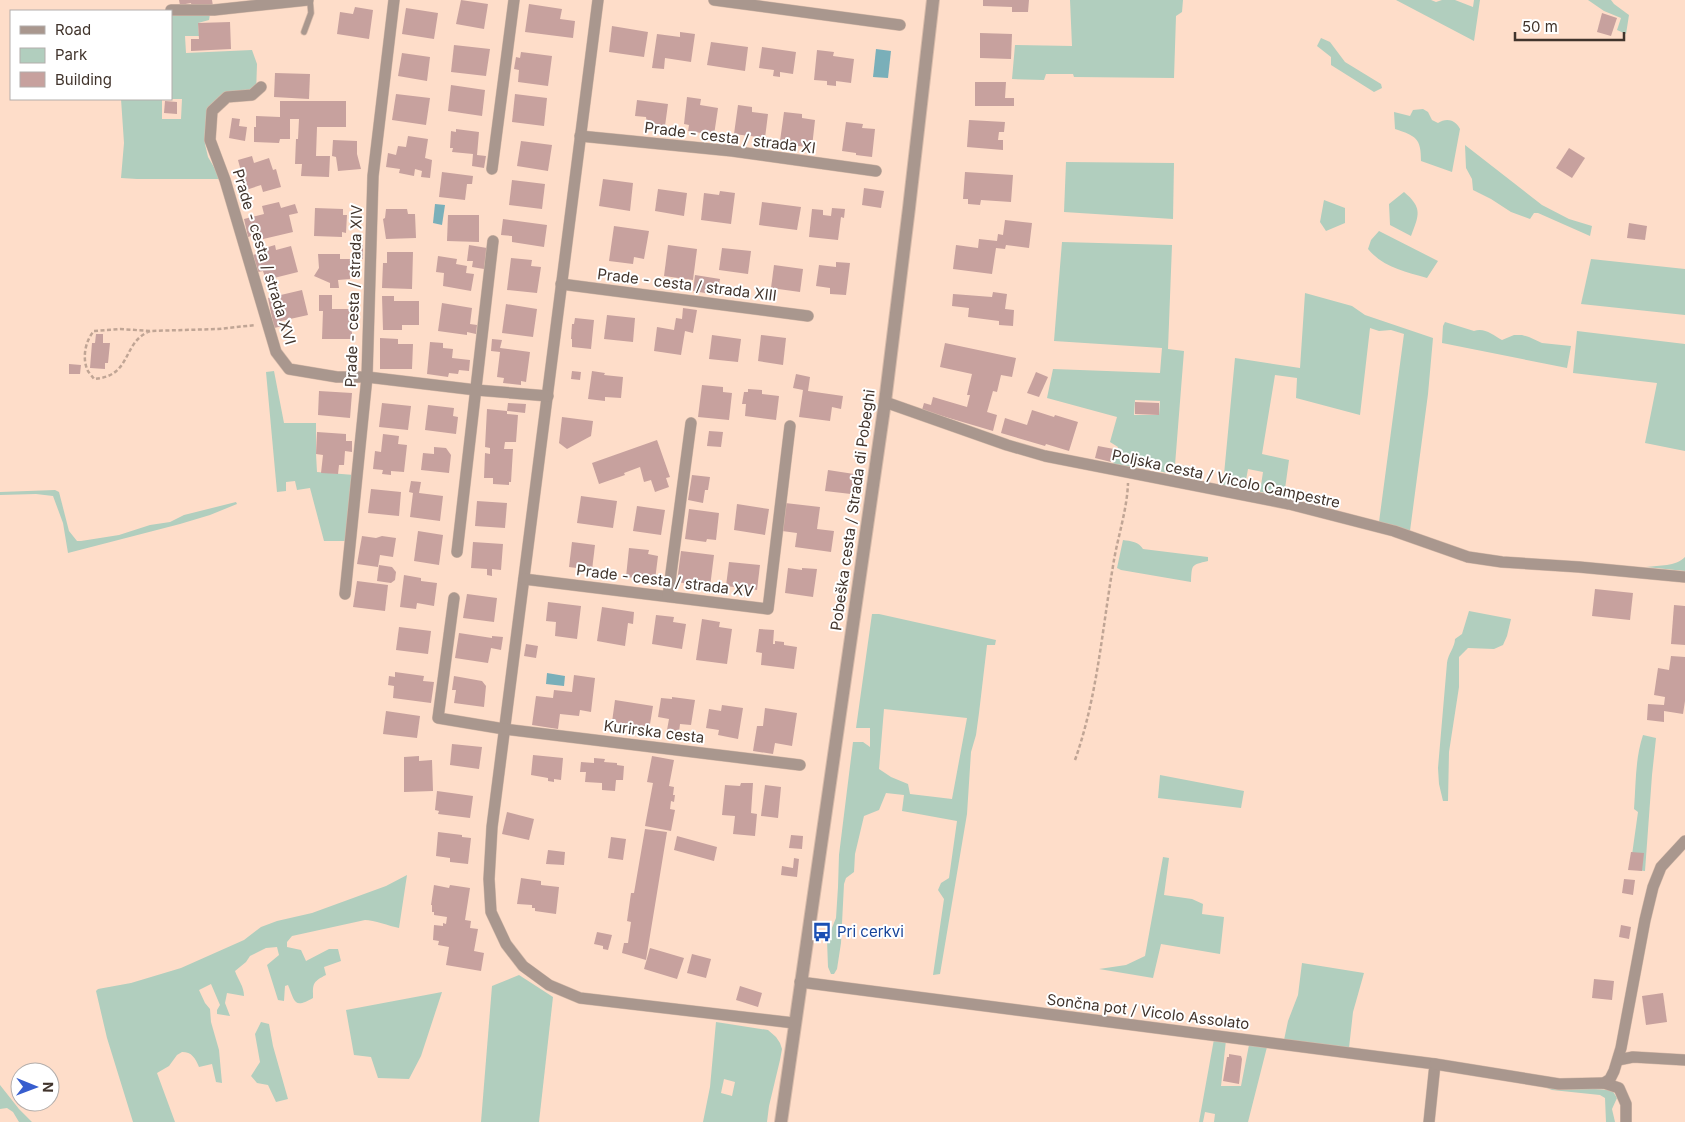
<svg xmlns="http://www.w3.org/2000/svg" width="1685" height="1122" viewBox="0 0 1685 1122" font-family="Inter,sans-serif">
	<rect width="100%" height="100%" fill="#feddc9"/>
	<g fill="#b1cebe" fill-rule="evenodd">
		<polygon points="1070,0 1183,0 1182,12 1176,16 1174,78 1074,77 1073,74 1046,74 1044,80 1012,79 1015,45 1072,46"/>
		<polygon points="1396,0 1431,0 1436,2 1442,0 1455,0 1473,7 1474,0 1480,0 1474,41"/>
		<polygon points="1588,0 1611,0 1614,4 1629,15 1626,34 1617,30 1621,18 1604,11"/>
		<path d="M171,14H210L209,20L198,23L199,36H185L186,53L252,50L257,64L256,94L219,104L205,144L208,157L221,179H137L121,178L124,143L121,99H171ZM162,99H182L181,119H162Z"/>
		<polygon points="1321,38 1330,42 1345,62 1381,84 1382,88 1374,92 1331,65 1331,57 1317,46"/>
		<path d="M1423,109L1428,112L1432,120L1438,123C1446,118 1455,119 1460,129L1452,172L1421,161C1421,138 1416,136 1395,129L1394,112L1410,116L1413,110Z"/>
		<polygon points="1465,145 1542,205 1569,219 1592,226 1590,236 1538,213 1534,213 1530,219 1511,212 1491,199 1473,190 1472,179 1466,168"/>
		<polygon points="1066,162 1174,163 1173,219 1064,212"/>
		<path d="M1404,192C1423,208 1419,215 1411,236L1390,225L1389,204Z"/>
		<polygon points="1324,200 1345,208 1345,223 1326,231 1320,222"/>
		<path d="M1379,231L1438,261L1427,278C1404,271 1384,268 1368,249L1371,240Z"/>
		<path d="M1062,242L1172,245L1168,349L1184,351L1175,465L1188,466L1184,477L1150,469L1113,464L1118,447L1110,442L1117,417L1047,398L1053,369L1160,373L1162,348L1054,341ZM1135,400L1160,401L1159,415H1134Z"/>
		<polygon points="1591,259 1685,269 1685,315 1581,304"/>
		<polygon points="1305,293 1352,306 1365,315 1433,338 1428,394 1410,531 1379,522 1404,334 1391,330 1379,331 1370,328 1360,415 1296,398 1297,378 1275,375 1262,454 1289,460 1284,496 1260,492 1263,472 1248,469 1244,491 1223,485 1235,358 1300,368"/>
		<path d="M1445,322L1474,331C1484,327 1493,335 1502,340L1514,335H1522L1529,337L1542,343L1571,346L1567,368L1442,343L1443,326Z"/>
		<polygon points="1577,331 1685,344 1685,451 1645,443 1657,383 1573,373"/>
		<polygon points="274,371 284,423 316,423 316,454 317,472 354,475 347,541 324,541 310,488 297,490 295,481 286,482 286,491 277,492 266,372"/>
		<polygon points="55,490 59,492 69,531 77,541 81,541 119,535 150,525 170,522 184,515 236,502 237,504 210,515 180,524 68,553 63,523 53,496 36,494 0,495 0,492"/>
		<path d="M1123,540C1131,541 1139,542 1143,549L1208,557V561C1191,565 1192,564 1191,582L1121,570L1117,568Z"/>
		<path d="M1685,557V571L1646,567C1660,565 1675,567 1685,557Z"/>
		<path d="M1469,611L1511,619L1507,636L1503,645L1494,649L1468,648L1459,657V687L1449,752L1448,801H1443L1439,784L1438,768L1447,663C1448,654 1455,647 1455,639L1462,634Z"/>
		<path d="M872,614H879L996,640L995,645H987L979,713L976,735L971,752L967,814L940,974L933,975L944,899L938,890L941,883L949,878L957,821L902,811L904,795L886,793L879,810L864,816L855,854L854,872L846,878L844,884L841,943L837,969L834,974H831L828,967L827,940L836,918L838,887L839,855L853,742H863L870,747V728H856ZM884,709L967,718L952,799L910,794L908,784L891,777L879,769Z"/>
		<path d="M1643,735L1656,738L1652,775L1645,871L1630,869L1638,812L1634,809C1636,784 1635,759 1643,735Z"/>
		<polygon points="1160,775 1244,791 1241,808 1158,798"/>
		<polygon points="1163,857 1169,858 1164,895 1192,899 1203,904 1202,914 1224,917 1220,954 1161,944 1153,978 1099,969 1126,965 1145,956"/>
		<path d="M407,875L399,928C389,926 374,920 365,920L292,936L287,942V947L301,950L306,961L329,949H338L341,961L324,967L326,975C312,982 313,984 313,998C294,1009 295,1002 288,985L285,986L284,1001L278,1000L267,965L279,955L277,947L266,948L250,956L246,962L235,971C238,980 244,986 244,996L227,993L225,1003L230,1016L217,1014V1010L220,1005L211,984L199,990L205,1003L210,1009L211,1022L219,1050L222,1083L216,1082L212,1064L199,1067C195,1058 192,1052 182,1052L177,1055L169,1066L157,1073L175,1122H133L107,1038L96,991L98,989L131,983L181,968L244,940L261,927L277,921L312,913L386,886Z"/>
		<polygon points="1302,963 1364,973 1353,1012 1349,1048 1284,1040 1288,1021 1298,995"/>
		<polygon points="519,975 553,997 539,1122 481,1122 492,986"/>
		<polygon points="442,992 421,1056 409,1079 378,1078 371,1057 354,1055 346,1010"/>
		<polygon points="261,1022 269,1024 273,1046 288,1099 276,1102 268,1085 257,1083 251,1076 260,1062 255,1034"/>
		<path d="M716,1022L768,1030L776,1037L780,1043L782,1049L780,1060L769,1106L767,1122H703L710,1087ZM724,1079L735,1082L732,1096L721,1093Z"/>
		<polygon points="1214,1039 1226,1040 1221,1086 1241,1086 1249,1045 1267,1047 1248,1122 1214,1122 1215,1114 1205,1112 1203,1122 1199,1122"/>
		<polygon points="0,1085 19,1109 32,1122 19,1122 13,1112 7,1108 0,1109"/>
		<polygon points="1542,1086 1612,1090 1617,1098 1612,1109 1615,1122 1606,1122 1605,1098 1600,1095 1552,1090"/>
	</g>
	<g fill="#7aafb9">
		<polygon points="876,49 891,51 888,78 873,77"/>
		<polygon points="435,204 445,205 442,225 433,223"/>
		<polygon points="547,673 565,676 564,686 546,684"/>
	</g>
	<g fill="#c7a19e">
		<polygon points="179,0 212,0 213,6 192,8 191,3 180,5"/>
		<polygon points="461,0 488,4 484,29 456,24"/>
		<polygon points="983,0 1029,0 1028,12 1012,12 1012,7 983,6"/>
		<polygon points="529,4 562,9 560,19 575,21 573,38 525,32"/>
		<polygon points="355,7 373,10 369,39 337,34 340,12 353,14"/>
		<polygon points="406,8 438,13 434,39 402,34"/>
		<polygon points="1602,13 1617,18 1611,36 1597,32"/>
		<polygon points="230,22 231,49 191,51 191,39 199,39 198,23"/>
		<polygon points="612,26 648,32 644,57 609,52"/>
		<polygon points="680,32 695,34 691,62 665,58 664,69 652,68 657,34 680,37"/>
		<polygon points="980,33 1012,34 1011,59 980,58"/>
		<polygon points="711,42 748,47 745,71 707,65"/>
		<polygon points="454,45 490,49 486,76 451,72"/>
		<polygon points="762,47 796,52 793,74 780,72 780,77 773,76 774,70 759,68"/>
		<polygon points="817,50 834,52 833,56 854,59 851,83 836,81 836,86 827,85 827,81 814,80"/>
		<polygon points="521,52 552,56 548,86 518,82 519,70 514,69 516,57 520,58"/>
		<polygon points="402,53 430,57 427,81 398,76"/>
		<polygon points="275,73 310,74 309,99 274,97"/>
		<polygon points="975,82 1006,82 1005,98 1014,98 1014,106 975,106"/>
		<polygon points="451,85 485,90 482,116 448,111"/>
		<polygon points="396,94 430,98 426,125 392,120"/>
		<polygon points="515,94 547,98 544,126 512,122"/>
		<polygon points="687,97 701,99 700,105 718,108 714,135 688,131 689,125 684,124"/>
		<polygon points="637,100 668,104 665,126 647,124 646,117 635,116"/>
		<polygon points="165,101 177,102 177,114 164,113"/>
		<polygon points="280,101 346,101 346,127 317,127 316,156 330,156 329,177 301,176 302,164 295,164 296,139 298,139 299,119 290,119 290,139 280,139 279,143 254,142 254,127 256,127 256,116 280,117"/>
		<polygon points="738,105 752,107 752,112 768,114 765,138 734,134"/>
		<polygon points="784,112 802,114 802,118 815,120 812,147 797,146 797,143 780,141"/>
		<polygon points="232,118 240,119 239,126 247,127 245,141 229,138"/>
		<polygon points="969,120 1005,122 1004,132 999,132 998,140 1003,140 1003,150 967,147"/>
		<polygon points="846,122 863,124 862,128 875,129 872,157 856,155 856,153 842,151"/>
		<polygon points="456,129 479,132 477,155 486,156 484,168 472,166 473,154 452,152 453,148 450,148 451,131 456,132"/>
		<polygon points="408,136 428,139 425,158 432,160 430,178 421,177 422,171 415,169 414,176 399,173 400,169 386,167 388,153 396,155 398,146 406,147"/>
		<polygon points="333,140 357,141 357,154 361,169 338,171 336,157 332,156"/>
		<polygon points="521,141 552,145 548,171 517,166"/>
		<polygon points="1569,148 1585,158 1572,178 1556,168"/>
		<polygon points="252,156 254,163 269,158 273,170 276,169 281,187 263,192 261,185 246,190 238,160"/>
		<polygon points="442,172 473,176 472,184 467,184 465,200 439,197"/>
		<polygon points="965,172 1013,175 1011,202 981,200 980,205 968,204 968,199 963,199"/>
		<polygon points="603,179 633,183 630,211 599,206"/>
		<polygon points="512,180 545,184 542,209 509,205"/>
		<polygon points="864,188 884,191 881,208 862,205"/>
		<polygon points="658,189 687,193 684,216 655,211"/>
		<polygon points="720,191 735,193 731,224 701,220 704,193 719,195"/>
		<polygon points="279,202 281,208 295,204 298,213 289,215 293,232 259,240 258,234 248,237 244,219 264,214 262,206"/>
		<polygon points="762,202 801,207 797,230 759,225"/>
		<polygon points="315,208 343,209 343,215 347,215 346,233 342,232 342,237 314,236"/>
		<polygon points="832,208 845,209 844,218 841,217 838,240 809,237 812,209 823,210 823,215 831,216"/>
		<polygon points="386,209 407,209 408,214 415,214 416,238 386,239 383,219 385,218"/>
		<polygon points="448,215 479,215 479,242 447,241"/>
		<polygon points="503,219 547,225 544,247 512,242 512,236 501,235"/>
		<polygon points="1005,220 1032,223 1029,248 1006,245 1005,249 996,248 992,274 953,269 956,245 978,248 979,239 997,241 998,234 1003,235"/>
		<polygon points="1629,223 1647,226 1645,240 1627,238"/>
		<polygon points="614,226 649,231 644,259 634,257 633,264 609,261"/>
		<polygon points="275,245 276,250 291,246 298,272 266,280 263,271 258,272 253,255 259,253 258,250"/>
		<polygon points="353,245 363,245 363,259 352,259"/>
		<polygon points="469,245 487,248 484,269 472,267 473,261 467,261"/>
		<polygon points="668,245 697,249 693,280 664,276"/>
		<polygon points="722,248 751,251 748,274 719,270"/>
		<polygon points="387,252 413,252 412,289 382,288 383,263 387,263"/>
		<polygon points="318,254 340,254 340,259 350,259 350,279 338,280 339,288 330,288 330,283 314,276 319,268"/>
		<polygon points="438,256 457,259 456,264 467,266 466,273 474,274 471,291 443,286 444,273 436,272"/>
		<polygon points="511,258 532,260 531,266 541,267 537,293 507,290"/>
		<polygon points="836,262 850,263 846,295 830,294 830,288 816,286 819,265 836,267"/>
		<polygon points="774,265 803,269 800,292 771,288"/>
		<polygon points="695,275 720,279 717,295 693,291"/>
		<polygon points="302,290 308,315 281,321 283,326 274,328 268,298"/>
		<polygon points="993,292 1007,294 1005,309 1014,310 1013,326 999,325 999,321 968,317 969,308 952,306 953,294 992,297"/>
		<polygon points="319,295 332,295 332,309 352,309 352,339 322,339 323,311 319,311"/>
		<polygon points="382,296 394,296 394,301 419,301 419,325 402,325 402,330 383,330"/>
		<polygon points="442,303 472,308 470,324 477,325 476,334 467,332 467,335 438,331"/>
		<polygon points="506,304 537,309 533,337 502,333"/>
		<polygon points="683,308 697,310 693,333 685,331 681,355 654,351 657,327 674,330 676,318 682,319"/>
		<polygon points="607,315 635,318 633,342 604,339"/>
		<polygon points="575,318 594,320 591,349 572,347 572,339 571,339 572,324 574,324"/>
		<polygon points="96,334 103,334 103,343 110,343 108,363 105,363 105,369 90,368 92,343 95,343"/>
		<polygon points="712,335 741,339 738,362 709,359"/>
		<polygon points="761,335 786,338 783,365 758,361"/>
		<polygon points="380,338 398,339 398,344 413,344 412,369 380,369"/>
		<polygon points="492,339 502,340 500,348 530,352 526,382 521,381 521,385 503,383 504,378 497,377 500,352 491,351"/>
		<polygon points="430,342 443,343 443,348 453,349 452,358 470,360 469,371 459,370 458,374 449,373 448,377 427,374"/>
		<polygon points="945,343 1016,358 1012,377 1001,375 997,392 993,391 987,412 997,415 993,431 922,410 924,403 931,405 933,397 967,407 970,395 967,395 972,374 940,367"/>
		<polygon points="69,364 81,365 80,374 69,374"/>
		<polygon points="572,371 581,372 580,380 571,379"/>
		<polygon points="592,371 605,373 604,375 623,377 621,398 605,397 605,401 588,399"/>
		<polygon points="1036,372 1048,377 1039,397 1027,393"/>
		<polygon points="796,374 810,377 808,391 843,396 841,409 832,407 830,421 799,417 803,390 793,388"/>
		<polygon points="702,385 723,387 723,392 732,393 729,420 698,417"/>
		<polygon points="748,389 762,390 762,394 779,396 776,420 745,416 746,404 742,404 744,392 748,392"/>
		<polygon points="319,391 352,393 350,418 318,415"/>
		<polygon points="1135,402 1159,403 1159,415 1135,414"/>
		<polygon points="382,403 411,406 408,430 379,427"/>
		<polygon points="508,403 526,404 525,413 507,411"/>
		<polygon points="428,405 454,408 453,416 458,417 456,434 425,430"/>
		<polygon points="487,409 507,411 507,414 518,415 516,442 505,442 504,449 513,449 511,482 509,482 509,485 493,484 493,478 484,478 485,453 490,454 490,448 485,447"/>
		<polygon points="1032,410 1054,417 1055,415 1078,422 1069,451 1046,444 1045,446 1001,433 1005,418 1027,425"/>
		<polygon points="562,417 593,421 591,436 567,449 559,443"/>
		<polygon points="709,431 723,432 721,447 707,446"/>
		<polygon points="317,432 346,434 346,441 352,441 352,452 345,451 344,465 339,465 338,474 321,473 323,455 316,454"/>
		<polygon points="383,434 399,436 398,444 407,445 404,472 391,471 391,475 382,474 383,470 373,469 375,451 381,452"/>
		<polygon points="657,440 670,477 666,478 669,487 655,492 651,480 644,482 640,467 624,473 625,475 599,484 592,463"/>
		<polygon points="1098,446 1114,449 1111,462 1095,458"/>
		<polygon points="434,447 446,448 451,455 449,473 421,470 423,453 434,454"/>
		<polygon points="828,470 854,474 851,494 825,491"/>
		<polygon points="692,475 710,477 708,490 705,490 703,503 688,500"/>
		<polygon points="411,481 421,482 419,493 443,496 440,521 410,517 413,493 409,492"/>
		<polygon points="371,489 401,492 399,516 368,513"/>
		<polygon points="581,496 617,501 613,528 577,523"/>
		<polygon points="477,501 507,503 505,528 475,526"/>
		<polygon points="785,503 820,507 817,529 834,531 831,552 795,547 797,533 782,531"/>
		<polygon points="737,504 769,509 765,535 734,530"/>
		<polygon points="637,506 665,510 661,535 633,531"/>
		<polygon points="689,509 719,513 716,540 707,539 706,542 685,539"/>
		<polygon points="418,531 443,535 439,565 414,561"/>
		<polygon points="362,536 376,538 382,536 396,538 393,557 380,555 378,567 357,564"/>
		<polygon points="473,542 503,544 501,570 492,569 492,576 487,575 487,569 471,568"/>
		<polygon points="572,542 595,545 592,570 569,567"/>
		<polygon points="629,548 649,550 648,554 658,556 655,580 626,577"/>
		<polygon points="681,551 714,555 710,587 677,582"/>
		<polygon points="729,562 760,565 757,590 726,586"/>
		<polygon points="379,565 392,567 396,572 395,580 391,583 377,581"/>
		<polygon points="788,568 802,570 802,568 817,569 813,597 785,593"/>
		<polygon points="404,575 421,578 421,581 437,583 434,606 417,603 416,609 400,607"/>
		<polygon points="357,581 388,585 385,611 353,607"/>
		<polygon points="1595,589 1633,593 1630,620 1592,616"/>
		<polygon points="467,594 497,598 494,622 463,618"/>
		<polygon points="548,602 581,606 577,639 555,636 556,622 546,621"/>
		<polygon points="1674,605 1685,606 1685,645 1671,644"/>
		<polygon points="602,607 634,612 633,624 628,623 625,646 597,641"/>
		<polygon points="656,615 674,617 673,622 686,624 682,649 652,644"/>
		<polygon points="702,619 720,622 719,627 732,629 727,664 696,660"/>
		<polygon points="399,627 431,631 428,654 396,650"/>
		<polygon points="759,629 774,630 773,644 775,644 775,641 784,642 784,645 797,647 794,669 761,665 762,653 756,652"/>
		<polygon points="459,633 492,638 492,636 503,637 501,650 491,648 488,663 455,658"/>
		<polygon points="526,644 538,646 536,658 524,656"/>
		<polygon points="1671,656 1685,657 1685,701 1683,714 1664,711 1664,722 1647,720 1648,704 1664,705 1665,697 1654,695 1658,668 1669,670"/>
		<polygon points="395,672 424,676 423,681 434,682 431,703 393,698 394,686 388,685 389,676 395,677"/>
		<polygon points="574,675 595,678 591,712 580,710 579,716 560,714 558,729 532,725 536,696 553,698 554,690 572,692"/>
		<polygon points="454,676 482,681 486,686 484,707 454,703 456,690 452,690"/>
		<polygon points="672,697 695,700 691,725 680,724 679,732 667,730 669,719 658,717 661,698 672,699"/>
		<polygon points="615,700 653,706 649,730 638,728 639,726 612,722"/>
		<polygon points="722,705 743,708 738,739 718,735 719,730 706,728 709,709 721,711"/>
		<polygon points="765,708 797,713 792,746 775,743 773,754 753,751 757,726 763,726"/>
		<polygon points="386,711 420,716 417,738 383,734"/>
		<polygon points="452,744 482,747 479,769 450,765"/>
		<polygon points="533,755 563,758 561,780 554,779 554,782 548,781 548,778 531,775"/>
		<polygon points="419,756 419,761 432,760 433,791 404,792 404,757"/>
		<polygon points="652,756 674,760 669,786 674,787 673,795 675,795 674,802 671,801 670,809 675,810 671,831 645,826 653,783 647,782"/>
		<polygon points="594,758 605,759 604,762 617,763 617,765 624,766 623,780 616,780 615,791 602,790 602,783 585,782 586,772 580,772 581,762 594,763"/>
		<polygon points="741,783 753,783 751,813 757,814 755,836 733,834 735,816 722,815 725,785 740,786"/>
		<polygon points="765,785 781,787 778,818 761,816"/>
		<polygon points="437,791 473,796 470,818 438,814 439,811 435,810"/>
		<polygon points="507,812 534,819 529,840 502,834"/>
		<polygon points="645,829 667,832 646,960 622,953 624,943 628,943 631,922 627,921 631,893 634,893"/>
		<polygon points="438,832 462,835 462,837 471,838 468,864 450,862 450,858 436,856"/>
		<polygon points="791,835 803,836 802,849 789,848"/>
		<polygon points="677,836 717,847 714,861 674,850"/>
		<polygon points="611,837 626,839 623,860 608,858"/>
		<polygon points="548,850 565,852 564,865 546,864"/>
		<polygon points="1631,852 1644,853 1642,871 1628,870"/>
		<polygon points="794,858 799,859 797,877 781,875 782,866 793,868"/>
		<polygon points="521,878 541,881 541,885 559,887 556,914 535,911 535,908 532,908 532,905 517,904"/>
		<polygon points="1624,879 1635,880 1633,895 1622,893"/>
		<polygon points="434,885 449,888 450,885 470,888 465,920 471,921 470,928 478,929 474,951 484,953 481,971 446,965 449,947 438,945 439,941 433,940 434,925 443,926 443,923 446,924 447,917 434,915 434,912 432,912 432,905 431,905"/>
		<polygon points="1621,925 1631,927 1629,939 1619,937"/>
		<polygon points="597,932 612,935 608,950 603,949 603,946 594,944"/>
		<polygon points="650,948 684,958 677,979 644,969"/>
		<polygon points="692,954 711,959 706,978 687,973"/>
		<polygon points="1594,979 1614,981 1612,1000 1592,998"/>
		<polygon points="740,986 762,993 758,1007 736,1000"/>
		<polygon points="1663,993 1667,1022 1646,1025 1642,996"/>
		<polygon points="1229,1054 1241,1056 1242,1059 1239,1084 1223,1081 1227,1057 1229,1057"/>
	</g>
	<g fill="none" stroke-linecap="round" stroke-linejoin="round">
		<defs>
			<polyline id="service" points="304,32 311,13 310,0"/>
			<g id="minor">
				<polyline points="598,0 492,827 489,879 491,912 506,944 523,966 549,985 580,998 794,1023"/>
				<polyline points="714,0 900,25"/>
				<polyline points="171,10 214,10 308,0"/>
				<polyline points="261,87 252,95 227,97 212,111 210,140 225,180 276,352 289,369 337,377 367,377 476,390 548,396"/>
				<polyline points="580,136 732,151 876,171"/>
				<polyline points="492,169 514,0"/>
				<polyline points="561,284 808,316"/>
				<polyline points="885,402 1007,445 1045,456 1289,504 1394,531 1468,557 1502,562 1579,567 1685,577"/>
				<polyline points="457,552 493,241"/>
				<polyline points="524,579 768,609 790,426"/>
				<polyline points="345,594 367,377 373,176 394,0"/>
				<polyline points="668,596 691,423"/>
				<polyline points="454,598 438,718 504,729 800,765"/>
				<polyline points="800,982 1435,1064 1429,1122"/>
				<polyline points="1618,1060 1633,1057 1685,1060"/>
				<polyline points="1435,1064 1559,1084 1604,1083 1619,1088 1626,1104 1626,1122"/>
				<polyline points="1604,1083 1610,1079 1614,1071 1621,1048 1645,920 1653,887 1661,867 1685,841"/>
			</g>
			<polyline id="tertiary" points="781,1122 885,402 909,208 933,0"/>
		</defs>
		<use href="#service" stroke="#d8bbaa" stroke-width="7"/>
		<use href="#minor" stroke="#d8bbaa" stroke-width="12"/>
		<use href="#tertiary" stroke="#d8bbaa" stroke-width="14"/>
		<g stroke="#c0a595" stroke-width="2.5" stroke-dasharray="4 2.5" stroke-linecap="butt">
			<path d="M150,331C121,343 133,376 94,379C92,376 88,372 87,369C82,356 86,340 94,331L120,329L150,331L218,329L256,325"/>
			<path d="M1075,760C1097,698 1102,631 1113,566C1117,539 1127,511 1128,483"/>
		</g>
		<use href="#service" stroke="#a9978e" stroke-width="5.5"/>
		<use href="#minor" stroke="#a9978e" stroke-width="11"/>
		<use href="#tertiary" stroke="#a9978e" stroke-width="12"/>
	</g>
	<defs>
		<symbol id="bus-bare" viewBox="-9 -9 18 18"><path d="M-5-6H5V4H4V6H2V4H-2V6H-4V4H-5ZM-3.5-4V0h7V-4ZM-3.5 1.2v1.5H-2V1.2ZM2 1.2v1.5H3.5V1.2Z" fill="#1a4fb4" stroke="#fff" stroke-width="2.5" paint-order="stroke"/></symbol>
	</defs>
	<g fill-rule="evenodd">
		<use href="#bus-bare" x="808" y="918" width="28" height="28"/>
	</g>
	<g text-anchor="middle" stroke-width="4" stroke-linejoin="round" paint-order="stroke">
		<g font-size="15" fill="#41342c" stroke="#fff">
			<text transform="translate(730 138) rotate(7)" y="5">Prade - cesta / strada XI</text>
			<text transform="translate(264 257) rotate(73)" y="5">Prade - cesta / strada XVI</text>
			<text transform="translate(687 285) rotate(7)" y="5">Prade - cesta / strada XIII</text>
			<text transform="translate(354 296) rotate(-88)" y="5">Prade - cesta / strada XIV</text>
			<text transform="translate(1226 479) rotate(12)" y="5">Poljska cesta / Vicolo Campestre</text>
			<text transform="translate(853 510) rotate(-82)" y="5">Pobeška cesta / Strada di Pobeghi</text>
			<text transform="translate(665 581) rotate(7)" y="5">Prade - cesta / strada XV</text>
			<text transform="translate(654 732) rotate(7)" y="5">Kurirska cesta</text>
			<text transform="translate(1148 1012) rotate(7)" y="5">Sončna pot / Vicolo Assolato</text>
		</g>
		<g font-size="15" fill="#164399" stroke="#fff" text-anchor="start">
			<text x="837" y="937">Pri cerkvi</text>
		</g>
	</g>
	<rect x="10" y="10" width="162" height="90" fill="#ffffff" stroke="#b3aeab"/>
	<rect x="20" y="26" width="25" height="8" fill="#a9978e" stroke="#b3aeab"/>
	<text x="55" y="35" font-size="15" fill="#41342c">Road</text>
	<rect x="20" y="48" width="25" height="15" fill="#b1cebe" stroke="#b3aeab"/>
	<text x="55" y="60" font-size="15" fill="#41342c">Park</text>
	<rect x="20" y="72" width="25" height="15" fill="#c7a19e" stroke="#b3aeab"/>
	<text x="55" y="85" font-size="15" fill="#41342c">Building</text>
	<g transform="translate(35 1087) rotate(91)"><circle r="24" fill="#ffffff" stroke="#b3aeab"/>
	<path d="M0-4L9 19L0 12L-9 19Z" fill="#375dce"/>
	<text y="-8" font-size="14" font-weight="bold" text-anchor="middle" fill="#41342c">N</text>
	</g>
	<path d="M1515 32v8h109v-8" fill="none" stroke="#41342c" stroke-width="2.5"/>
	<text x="1522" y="32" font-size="15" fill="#41342c" stroke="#ffffff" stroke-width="4" paint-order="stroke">50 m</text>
</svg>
